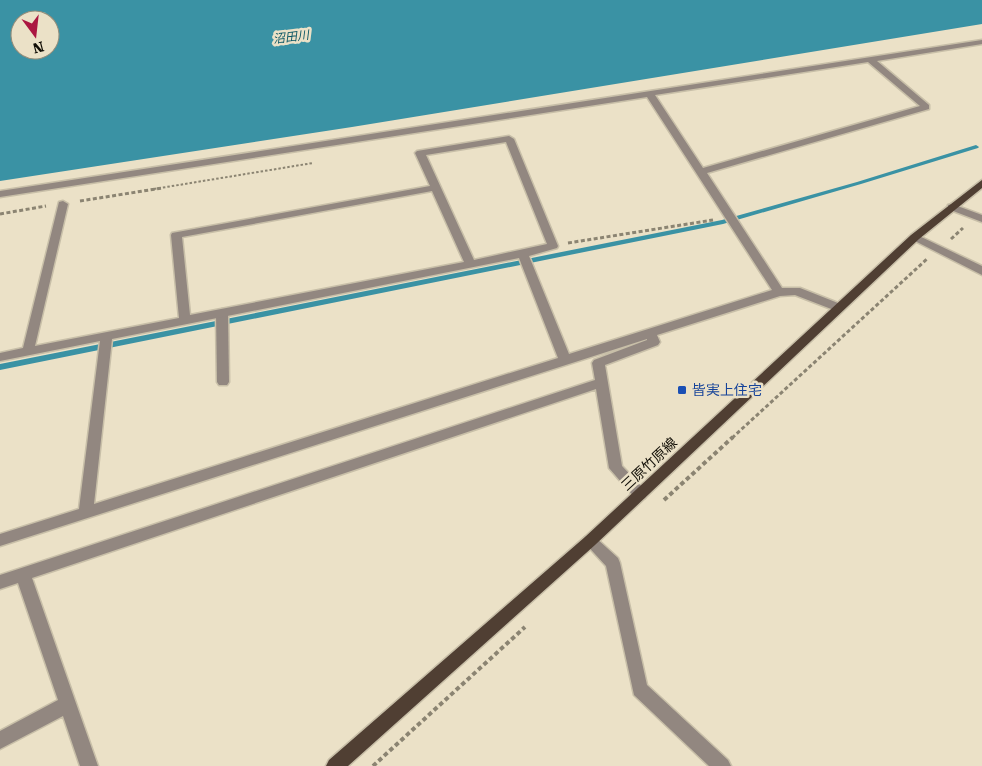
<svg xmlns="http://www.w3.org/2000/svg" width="982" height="766" viewBox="0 0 982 766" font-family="'Roboto Serif','Noto Sans JP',serif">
	<rect width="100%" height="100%" fill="#ebe1c7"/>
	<path fill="#3a92a4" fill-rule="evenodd" d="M0,0H982V24L352,127L0,181ZM20,20H50V50H20Z"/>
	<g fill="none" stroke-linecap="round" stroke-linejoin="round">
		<polygon fill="#3a92a4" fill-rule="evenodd" points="976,145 979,147 978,148 861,184 723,224 0,370 0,364 722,220 857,182"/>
		<defs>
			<polygon id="lane" points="222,309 228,313 229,382 227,385 219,385 217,382 216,313"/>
			<g id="street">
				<path d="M982,40V44L877,61L929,105V109L707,173L782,288H800L843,305L845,308L839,312L795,295L780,296L657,335L660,342L658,345L605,365L622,466L645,490L647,494L645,498L640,500L635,498L609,468L596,389L32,578L98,766H80L63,716L0,749V731L58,700L18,583L0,589V575L595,380L592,363L594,360L647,340V339L0,546V534L79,509L100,341L0,361V353L23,348L59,202L63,201L68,204L35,346L179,318L171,235L172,233L430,186L415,153L417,151L509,136L514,139L558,246L557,248L529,256L569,354L772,290L647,97L0,197V191ZM868,62L920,106L703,168L655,95ZM506,142L547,244L474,260L426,155ZM432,191L464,262L190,315L182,237ZM519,258L558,358L94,504L112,339Z"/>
				<polygon points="952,204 982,215 982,222 948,209 948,205"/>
				<polygon points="915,234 982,266 982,275 911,239 910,237"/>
				<polygon points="590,535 595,537 618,558 620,563 647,685 728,760 731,766 709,766 634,695 606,566 583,541 585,537"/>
			</g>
			<polygon id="primary" points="982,180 982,188 919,239 595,545 348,766 326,766 329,760 585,537 911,235"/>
		</defs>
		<use href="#lane" stroke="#c8bfa8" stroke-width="3"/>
		<use href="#street" stroke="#c8bfa8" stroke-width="3"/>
		<use href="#primary" stroke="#c8bfa8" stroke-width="3"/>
		<polyline stroke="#8b8472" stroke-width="2" stroke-dasharray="2.5 2" stroke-linecap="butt" points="154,189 313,163"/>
		<g stroke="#8b8472" stroke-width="3" stroke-dasharray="4 2.5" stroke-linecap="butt">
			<polyline points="80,201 162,188"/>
			<polyline points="0,214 46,206"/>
			<polyline points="951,239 963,228"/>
			<polyline points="568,243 713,220"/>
			<polyline points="732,438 927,259"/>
		</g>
		<g stroke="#8b8472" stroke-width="4" stroke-dasharray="4.5 3" stroke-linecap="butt">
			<polyline points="664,500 733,437"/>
			<polyline points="373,766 525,627"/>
		</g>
		<use href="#lane" fill="#928780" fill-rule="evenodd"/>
		<use href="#street" fill="#928780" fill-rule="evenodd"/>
		<use href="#primary" fill="#503f33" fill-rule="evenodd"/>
	</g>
	<rect fill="#1a4fb4" stroke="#ebe1c7" stroke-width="2" x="677" y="385" width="10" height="10" rx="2.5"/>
	<g text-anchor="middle" stroke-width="5" stroke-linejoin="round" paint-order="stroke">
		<g font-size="12" font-style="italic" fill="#0a5664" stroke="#ebe1c7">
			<text transform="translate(291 37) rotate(-7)" y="4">沼田川</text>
		</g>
		<g font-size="14" fill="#164399" stroke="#ebe1c7" text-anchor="start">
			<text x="692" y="395">皆実上住宅</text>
		</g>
		<g font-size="14" fill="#110e06" stroke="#ebe1c7">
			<text transform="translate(649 464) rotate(-43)" y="5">三原竹原線</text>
		</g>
	</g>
	<g transform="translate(35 35) rotate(165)"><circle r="24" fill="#ebe1c7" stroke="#948d7a"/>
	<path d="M0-4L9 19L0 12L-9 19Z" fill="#ab1641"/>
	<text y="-8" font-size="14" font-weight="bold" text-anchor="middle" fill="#110e06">N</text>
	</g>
</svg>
